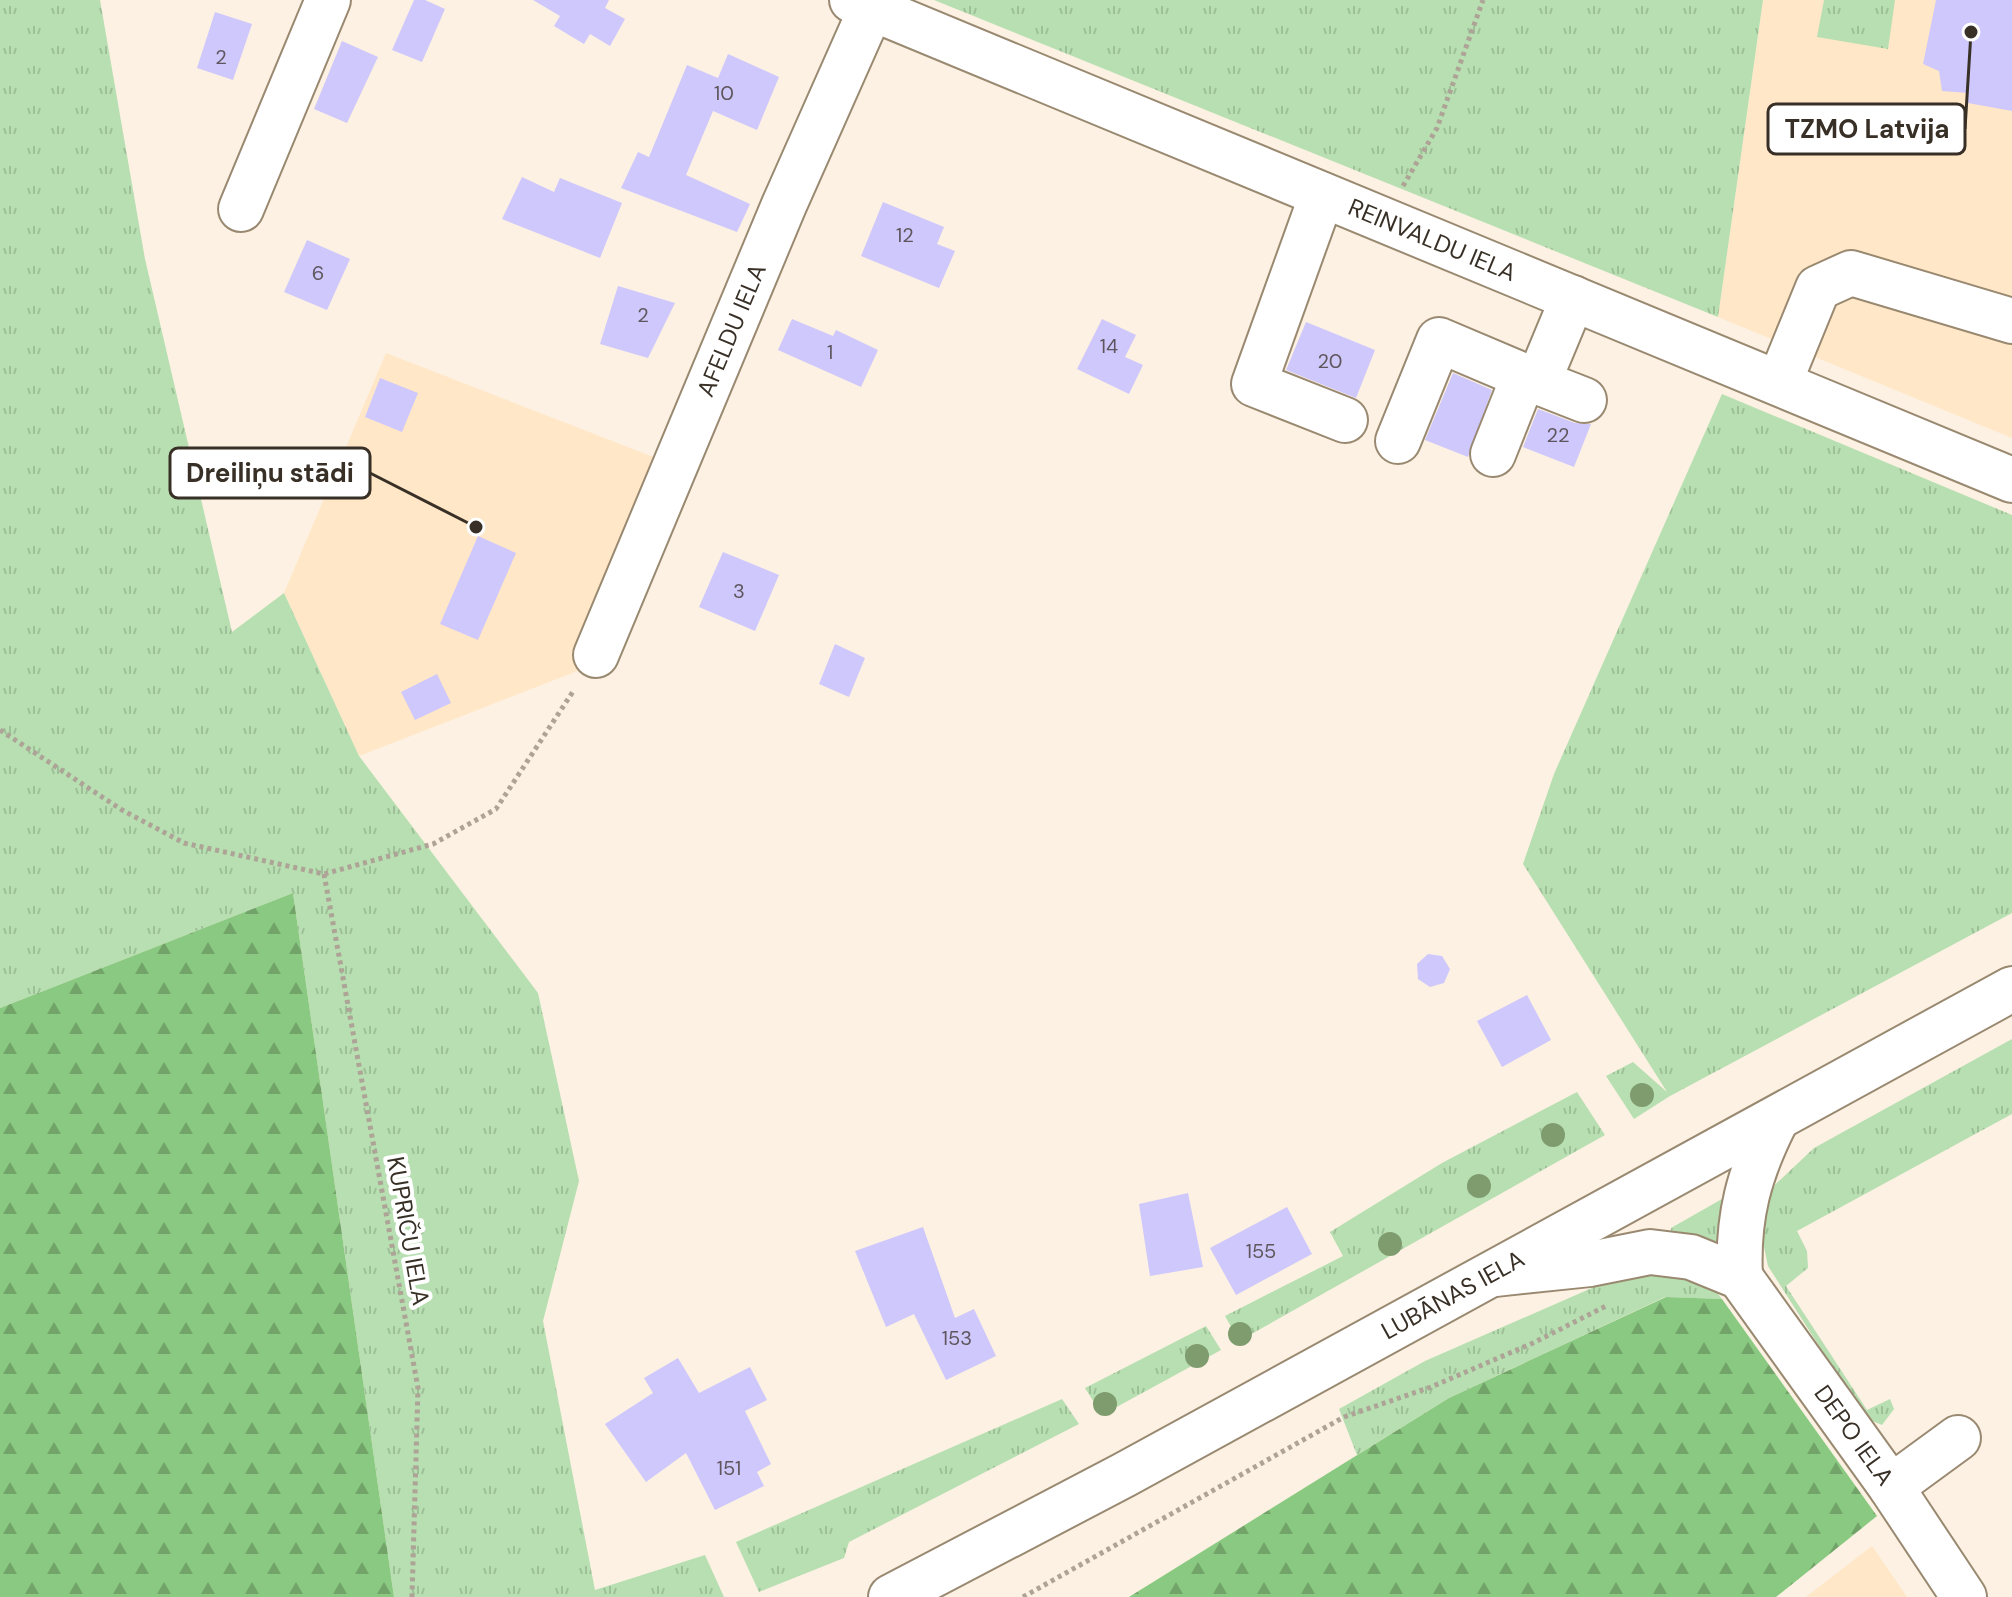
<svg xmlns="http://www.w3.org/2000/svg" width="2012" height="1597" viewBox="0 0 2012 1597" font-family="'DM Sans',sans-serif">
	<defs>
		<pattern id="grass-tufts" width="24" height="20" patternUnits="userSpaceOnUse" patternTransform="scale(2)"><rect width="24" height="20" fill="#b7dfb1"/><path d="M3 7l-1-3M5 7V3M7 7l1-3M15 17l-1-3M17 17v-4M19 17l1-3" fill="none" stroke="#9ec098"/></pattern>
		<pattern id="forest-firs" width="22" height="20" patternUnits="userSpaceOnUse" patternTransform="scale(2)"><rect width="22" height="20" fill="#8ac981"/><path d="M5 1l3.5 6h-7zM16 11l3.5 6h-7z" fill="#72a469"/></pattern>
	</defs>
	<rect width="100%" height="100%" fill="#fcf1e2"/>
	<g fill="#ffe7c7">
		<polygon points="1763,0 2012,0 2012,438 1718,317"/>
		<polygon points="386,353 661,460 590,666 359,756 284,593"/>
		<polygon points="1872,1546 1907,1597 1806,1597"/>
	</g>
	<g fill="url(#grass-tufts)">
		<polygon points="0,0 100,0 145,259 232,632 284,593 359,756 538,993 579,1181 543,1321 595,1590 705,1555 724,1597 394,1597 293,893 0,1008"/>
		<polygon points="934,0 1763,0 1718,317"/>
		<polygon points="1824,0 1895,0 1888,49 1817,37"/>
		<polygon points="1722,394 2012,515 2012,913 1670,1096 1634,1119 1606,1076 1633,1062 1667,1092 1523,864 1554,774"/>
		<polygon points="2012,1039 2012,1114 1797,1231 1807,1251 1808,1268 1786,1286 1867,1410 1890,1399 1894,1409 1882,1425 1865,1418 1768,1266 1762,1237 1763,1196 1814,1148"/>
		<polygon points="1577,1092 1605,1135 1239,1341 1225,1316 1343,1256 1330,1232 1442,1163"/>
		<polygon points="1722,1199 1725,1201 1724,1248 1671,1236 1671,1228"/>
		<polygon points="1633,1270 1704,1276 1722,1299 1665,1297 1449,1398 1357,1455 1339,1409 1425,1361"/>
		<polygon points="1206,1326 1221,1350 1102,1415 1085,1388"/>
		<polygon points="1062,1399 1079,1424 849,1542 844,1558 759,1592 736,1542"/>
	</g>
	<g fill="url(#forest-firs)">
		<polygon points="293,893 394,1597 0,1597 0,1008"/>
		<polygon points="1666,1297 1722,1299 1877,1516 1776,1597 1129,1597 1449,1398"/>
	</g>
	<g fill="#cfc8fc">
		<polygon points="414,0 425,0 445,9 422,62 392,50"/>
		<polygon points="533,0 609,0 605,8 625,19 610,46 590,34 584,44 554,26 560,16"/>
		<polygon points="1936,0 2012,0 2012,111 1968,103 1968,93 1942,91 1939,71 1923,64"/>
		<polygon points="215,12 252,24 233,80 197,68"/>
		<polygon points="342,41 378,57 347,123 314,109"/>
		<polygon points="728,54 779,77 757,130 713,111 686,175 750,204 737,232 621,188 638,152 649,157 687,65 718,78"/>
		<polygon points="522,177 554,192 560,178 622,203 600,258 502,219"/>
		<polygon points="883,202 944,227 937,244 955,251 939,288 861,256"/>
		<polygon points="307,240 350,259 327,310 284,292"/>
		<polygon points="618,286 675,303 648,358 600,344"/>
		<polygon points="792,319 833,336 836,330 878,350 861,387 778,350"/>
		<polygon points="1102,319 1136,335 1125,357 1143,365 1129,394 1077,369"/>
		<polygon points="1306,322 1375,350 1356,398 1286,370"/>
		<polygon points="1453,373 1492,390 1468,457 1425,440"/>
		<polygon points="380,378 418,393 402,432 365,417"/>
		<polygon points="1538,409 1575,423 1591,424 1574,467 1523,447"/>
		<polygon points="478,536 516,553 478,640 440,624"/>
		<polygon points="723,552 779,575 755,631 699,607"/>
		<polygon points="835,644 865,658 849,697 819,684"/>
		<polygon points="437,674 451,703 415,720 401,692"/>
		<polygon points="1428,954 1442,956 1450,969 1444,983 1430,987 1418,979 1417,964"/>
		<polygon points="1527,995 1551,1040 1502,1067 1477,1021"/>
		<polygon points="1188,1193 1203,1267 1150,1276 1139,1204"/>
		<polygon points="1287,1207 1312,1254 1236,1295 1210,1248"/>
		<polygon points="923,1227 955,1318 974,1309 996,1356 946,1380 914,1314 886,1327 855,1251"/>
		<polygon points="678,1358 699,1393 750,1367 767,1400 745,1411 771,1464 757,1472 764,1486 715,1510 686,1453 646,1482 605,1424 653,1393 644,1378"/>
	</g>
	<g fill="none" stroke-linecap="round" stroke-linejoin="round">
		<defs>
			<g id="minor">
				<path id="s1" d="M852,0L2012,480"/>
				<polyline points="1322,195 1254,384 1345,420"/>
				<polyline points="241,209 328,0"/>
				<polyline points="1780,381 1818,288 1851,273 2012,321"/>
				<polyline points="1538,382 1584,400"/>
				<polyline points="1398,441 1439,340 1538,382 1573,298"/>
				<polyline points="1493,454 1524,376"/>
				<path id="s2" d="M596,655L784,205L871,9"/>
				<path id="s3" d="M1495,1274L1590,1264L1650,1252L1691,1257L1740,1277L1891,1487L1964,1597"/>
				<path d="M1740,1277C1737,1217 1749,1173 1776,1120"/>
				<polyline points="1891,1487 1958,1438"/>
			</g>
			<g id="major">
				<path id="s4" d="M891,1597L1124,1475L2012,989"/>
			</g>
		</defs>
		<use href="#minor" stroke="#9a8971" stroke-width="48"/>
		<use href="#major" stroke="#9a8971" stroke-width="48"/>
		<g stroke="#ada396" stroke-width="5" stroke-dasharray="4 4" stroke-linecap="butt">
			<polyline points="1403,186 1437,128 1483,0"/>
			<polyline points="0,730 122,810 184,843 324,874 433,844 496,809 574,690"/>
			<polyline points="324,874 418,1388 412,1597"/>
			<polyline points="1023,1597 1344,1417 1431,1387 1533,1343 1608,1305"/>
		</g>
		<use href="#minor" stroke="#fff" stroke-width="44"/>
		<use href="#major" stroke="#fff" stroke-width="44"/>
	</g>
	<g fill="#7f9c6e">
		<circle cx="1642" cy="1095" r="12"/>
		<circle cx="1553" cy="1135" r="12"/>
		<circle cx="1479" cy="1186" r="12"/>
		<circle cx="1390" cy="1244" r="12"/>
		<circle cx="1240" cy="1334" r="12"/>
		<circle cx="1197" cy="1356" r="12"/>
		<circle cx="1105" cy="1404" r="12"/>
	</g>
	<g text-anchor="middle" stroke-width="8" stroke-linejoin="round" paint-order="stroke">
		<g font-size="20" fill="#5e565c">
			<text x="221" y="64">2</text>
			<text x="724" y="100">10</text>
			<text x="905" y="242">12</text>
			<text x="318" y="280">6</text>
			<text x="643" y="322">2</text>
			<text x="1109" y="353">14</text>
			<text x="830" y="359">1</text>
			<text x="1330" y="368">20</text>
			<text x="1558" y="442">22</text>
			<text x="739" y="598">3</text>
			<text x="1261" y="1258">155</text>
			<text x="957" y="1345">153</text>
			<text x="729" y="1475">151</text>
		</g>
		<g font-size="24" fill="#383026" stroke="#fff">
			<text dy="8" stroke="none"><textPath href="#s1" startOffset="628">REINVALDU IELA</textPath></text>
			<text dy="8" stroke="none"><textPath href="#s2" startOffset="352">AFELDU IELA</textPath></text>
			<text transform="translate(408 1231) rotate(80)" y="8">KUPRIČU IELA</text>
			<text dy="8" stroke="none"><textPath href="#s4" startOffset="638">LUBĀNAS IELA</textPath></text>
			<text dy="8" stroke="none"><textPath href="#s3" startOffset="446">DEPO IELA</textPath></text>
		</g>
	</g>
	<path fill="none" stroke="#383026" stroke-width="3" d="M1971 32L1965 129M476 527L370 473"/>
	<g fill="#383026" stroke="#fff" stroke-width="3">
		<circle cx="1971" cy="32" r="8"/>
		<circle cx="476" cy="527" r="8"/>
	</g>
	<g fill="#fff" stroke="#383026" stroke-width="3">
		<rect x="1768" y="104" width="197" height="50" rx="8"/>
		<rect x="170" y="448" width="200" height="50" rx="8"/>
	</g>
	<g font-size="26" text-anchor="middle" font-weight="bold" fill="#383026">
		<text x="1867" y="138">TZMO Latvija</text>
		<text x="270" y="482">Dreiliņu stādi</text>
	</g>
</svg>
